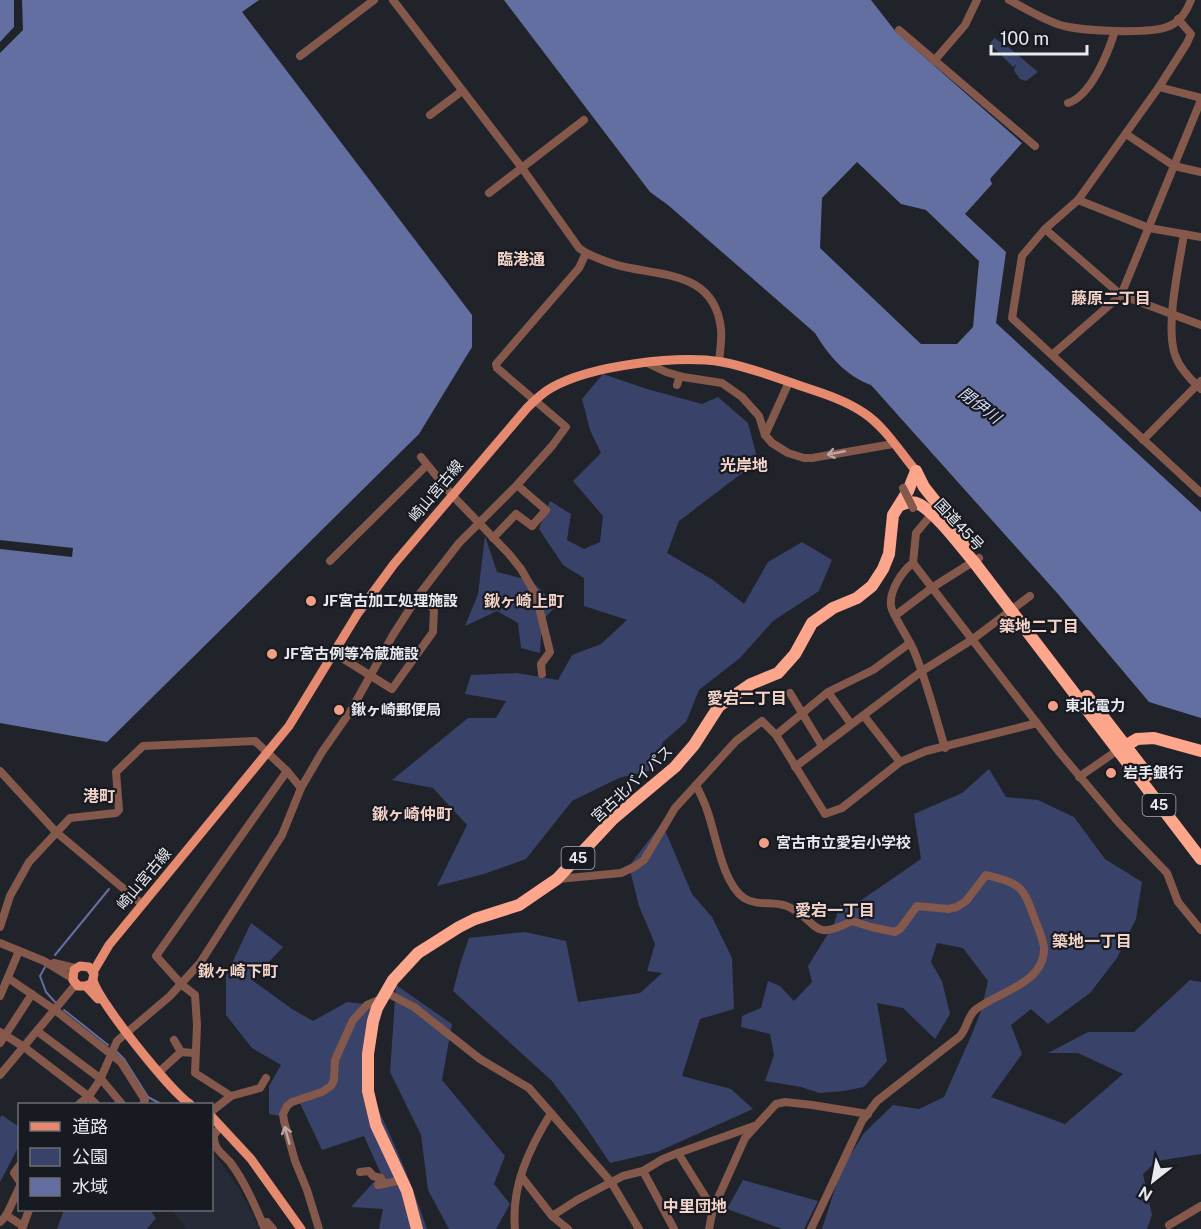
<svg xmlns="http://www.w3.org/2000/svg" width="1201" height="1229" viewBox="0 0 1201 1229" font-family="'Public Sans','Noto Sans JP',sans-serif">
	<rect width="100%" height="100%" fill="#21232b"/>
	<polygon fill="#272b38" points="212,1150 240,1190 259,1227 257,1229 187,1229 172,1210 212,1210"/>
	<g fill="#394268">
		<polygon points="994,38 1007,46 1038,72 1026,81 1020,79 1014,71 1016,64 1013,67 990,44"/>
		<polygon points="603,374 647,389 702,404 718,397 748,423 758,461 679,521 667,553 713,580 744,604 768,562 802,542 832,560 819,591 773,621 740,658 699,690 686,722 663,742 652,770 619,778 572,801 526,859 484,874 437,886 467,825 433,788 392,780 468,718 496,718 506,701 465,694 471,675 517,673 558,680 572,655 601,644 627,620 584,606 584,578 563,565 539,529 550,501 571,514 567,540 584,549 600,542 603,516 573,481 601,453 590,430 582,399"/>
		<polygon points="485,536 497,572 532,581 556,606 542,621 540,653 521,648 518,623 497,611 465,626 478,594"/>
		<polygon points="989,769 1006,797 1038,800 1074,817 1105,859 1142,882 1136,919 1117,958 1090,993 1048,1024 1031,1009 1011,1025 1022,1054 991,1097 1065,1124 1123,1074 1078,1053 1048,1053 1088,1032 1134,1032 1190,980 1201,982 1201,1154 1157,1161 1143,1174 1152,1215 1147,1229 822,1229 841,1170 864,1133 893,1105 919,1109 944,1097 972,1034 981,1011 988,981 963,948 937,943 931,962 942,981 950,1014 935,1039 903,1008 877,1003 887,1061 864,1087 844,1091 820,1093 801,1087 765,1081 774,1055 770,1034 741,1027 742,1016 761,1008 768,981 780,986 794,1001 812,982 808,966 834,924 840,905 860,901 921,859 914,814 962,793"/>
		<polygon points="662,823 692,894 712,917 732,958 734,1009 700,1019 682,1076 731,1089 753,1109 657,1152 610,1163 577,1114 552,1081 453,991 461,961 469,938 525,932 566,941 578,1002 640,993 662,973 647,971 655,944 639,906 629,866"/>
		<path d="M251,923L283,947L252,980L292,1009L313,1021L347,1002L384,1006L363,1079C389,1130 409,1175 427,1229H379L383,1209L351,1207L381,1174L364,1136L322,1150L297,1097L285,1117L269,1114V1086L281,1065L252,1048L226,1015V976Z"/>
		<polygon points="396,985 452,1024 442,1080 505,1156 494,1184 510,1204 496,1229 449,1229 428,1190 421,1135 390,1072"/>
		<polygon points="2,1115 19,1127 19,1146 0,1182 0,1118"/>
		<polygon points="743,1180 818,1201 804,1229 782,1229 727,1209"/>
		<polygon points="64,1210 150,1210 156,1218 147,1229 57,1229"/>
	</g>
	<g fill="#636fa0" fill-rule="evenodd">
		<polygon points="0,0 259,0 242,12 472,315 472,347 419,434 107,742 0,723"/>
		<path d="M504,0H871L896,32L1022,143L990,179L992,184L965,214L1006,252L996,323L1201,512V718L1149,702L1058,594L871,385C847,377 828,355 815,333L668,205L650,192ZM857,162L901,204L926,210L979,261L973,327L957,344H921L820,248L822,198Z"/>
	</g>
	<g fill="#21232b">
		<polygon points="14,0 22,0 23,30 0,53 0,42 14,27"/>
		<polygon points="0,540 73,548 72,557 0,549"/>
	</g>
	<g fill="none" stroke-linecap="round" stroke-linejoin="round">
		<g stroke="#636fa0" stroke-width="2">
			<polyline points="55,955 109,889"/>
			<polyline points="45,967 40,976 46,992 55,1002"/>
			<polyline points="64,1010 108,1045"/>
			<polyline points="117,1052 124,1059 148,1097 161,1104"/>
		</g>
		<g stroke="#84584b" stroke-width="8">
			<polyline points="393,0 522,168 579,248 586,253"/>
			<path d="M1009,0C1027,9 1045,21 1064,26C1085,31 1147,34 1167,27C1179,23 1187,11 1191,0"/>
			<polyline points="1178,19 1191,34 1187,43 1159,87 1078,200 1045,229 1022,256 1012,318 1201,493"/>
			<polyline points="899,30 1035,146"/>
			<polyline points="300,56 374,0"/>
			<polyline points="934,61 965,25 977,0"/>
			<polyline points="1159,87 1201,98"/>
			<path d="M1068,103C1091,96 1108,53 1115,31"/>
			<polyline points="430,115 462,91"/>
			<polyline points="1126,134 1174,166 1201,172"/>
			<polyline points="489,193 584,120"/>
			<polyline points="1078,200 1149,228 1201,237"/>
			<polyline points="1045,229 1121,295 1201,325"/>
			<path d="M1184,234C1179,266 1165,325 1175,355C1179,367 1192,381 1201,389"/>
			<polyline points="1052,355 1121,295 1201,100"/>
			<polyline points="645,362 666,372 683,377 722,383 742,397 759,416 765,435 772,443 788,453 804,458 812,458 893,444"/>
			<polyline points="677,385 680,376"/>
			<polyline points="765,435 789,382"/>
			<polyline points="1143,440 1201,381"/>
			<polyline points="421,457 452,495 509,554 521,569 536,595 550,652 541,664 542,674"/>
			<polyline points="493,538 516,514 532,526 546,510 517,485"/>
			<polyline points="330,561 427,465"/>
			<polyline points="913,563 916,533 931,515"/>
			<polyline points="896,615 933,587 979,558"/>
			<polyline points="334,653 392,689 433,632 434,609 418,596"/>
			<polyline points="790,693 822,746"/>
			<polyline points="864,716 900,762"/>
			<polyline points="851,724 828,692 873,670 910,643"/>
			<polyline points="776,735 828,692"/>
			<path d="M945,748C935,715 927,682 914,651C910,641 892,614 891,606C889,591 902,571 913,563L1060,753L1119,823L1167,873L1178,902L1201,930"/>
			<polyline points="795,767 922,671 973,639 1030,596"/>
			<polyline points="0,771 56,832 142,904"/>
			<polyline points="1079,777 1118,750"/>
			<path d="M301,788L322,752L350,712L393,635L418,596L459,543L517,485L552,446L566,427L497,368L496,364L579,268L586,253C599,259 611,264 625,267C667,276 715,274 721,329C722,339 720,351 719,362"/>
			<polyline points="558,879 621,873 634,867 644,860 675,808 696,785"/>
			<polyline points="0,927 10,896 29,862 70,818 116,813 119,810 116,772 143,746 255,741 287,771 301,788 282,835 200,963 170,996 117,1041 100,1080 89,1096 79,1104"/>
			<polyline points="0,943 44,961 72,978"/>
			<polyline points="54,963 75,968"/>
			<polyline points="8,978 55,1010 121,1062 145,1100 143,1104"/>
			<polyline points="385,992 414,1007 480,1059 529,1088 611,1182 639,1229"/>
			<polyline points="0,996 19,951"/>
			<polyline points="37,1031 101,1079 122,1104"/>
			<polyline points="0,1032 24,1047 88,1096 96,1104"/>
			<polyline points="174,1040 181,1052"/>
			<polyline points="0,1043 32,994"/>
			<polyline points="159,1072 181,1052 195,1053"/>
			<polyline points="0,1075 76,984"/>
			<polyline points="231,1096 260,1088 266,1078"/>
			<polyline points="212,1111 231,1096 195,1073 197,1025 195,995 182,985 156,956 287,771"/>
			<path d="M221,1126L214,1135C213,1149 222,1153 230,1162C245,1182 255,1206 265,1229"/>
			<polyline points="678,1153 713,1209"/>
			<polyline points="20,1165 14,1173 20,1182"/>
			<polyline points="643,1171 674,1229"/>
			<polyline points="360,1172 369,1171 373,1176 381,1178 384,1184"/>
			<polyline points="521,1176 552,1216 568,1229"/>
			<polyline points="378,1185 402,1180"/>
			<polyline points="6,1215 23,1226"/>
			<polyline points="552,1216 577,1200 623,1176 643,1171 663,1159 678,1153 754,1126"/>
			<polyline points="0,1222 6,1216 20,1186"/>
			<polyline points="262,1223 267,1222 273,1229"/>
			<polyline points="1169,1225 1201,1206"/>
			<polyline points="22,1229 29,1210"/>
			<polyline points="319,1229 307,1190 295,1161 284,1121 283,1114 287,1106 292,1102 322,1092 331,1086 334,1080 335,1060 353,1020 367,1005 381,999"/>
			<path d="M515,1229C511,1186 529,1149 551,1113"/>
			<polyline points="709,1229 713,1209 745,1138 776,1104 785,1102 812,1105 868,1114"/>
			<path d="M811,1229L862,1121L877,1101L959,1037C967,1030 967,1017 975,1010C997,992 1045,984 1044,948C1043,938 1037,926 1034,917C1022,884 1020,884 986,875L966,901L957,907L948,909L917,906L900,929L895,932L871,927L852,921C810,942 821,923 789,907C775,900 758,907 744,898C722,883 716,834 707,810C704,801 700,793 696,785L736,741L762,721L776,735L825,814L842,808L900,762L926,751L1037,723"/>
		</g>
		<g stroke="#e58a6f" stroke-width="9">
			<path d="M93,972L109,945L289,726L358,613L394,564L527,408C534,401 542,393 551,388C591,365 678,355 722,362C749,367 775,377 801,386C822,393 845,400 864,413C885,427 900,452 916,471"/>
			<path d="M93,980C98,1001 171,1092 190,1104"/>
			<polyline points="86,986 92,983 94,974 89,967 80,966 74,970 73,980 78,986 86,986 98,999"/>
			<polyline points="212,1117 251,1159 301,1229"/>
		</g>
		<g stroke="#fea68c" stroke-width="12">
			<polyline points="916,471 924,487 970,545"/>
			<path d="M901,505C907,502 913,501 919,504C937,514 961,547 974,562L1201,859"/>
			<polyline points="1087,696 1148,775"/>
			<polyline points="1120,749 1137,739 1154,738 1201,751"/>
			<polyline points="417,1229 407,1191 376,1125 368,1091 368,1054 373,1021 377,1008 393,980 418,953 459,927 475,919 519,905 557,879 613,819 675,767 694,745 719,706 751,684 778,673 795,654 812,623 833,608 857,598 872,586 883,569 889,554 893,515 908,491 916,471"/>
		</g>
		<polyline stroke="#84584b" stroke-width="8" points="903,488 913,508"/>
	</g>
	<defs><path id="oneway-shaft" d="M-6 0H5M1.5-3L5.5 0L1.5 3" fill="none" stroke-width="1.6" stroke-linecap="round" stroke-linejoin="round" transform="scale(1.5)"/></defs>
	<g stroke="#bba8a5">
		<use href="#oneway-shaft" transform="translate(836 453) rotate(169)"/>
		<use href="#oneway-shaft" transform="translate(287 1135) rotate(-106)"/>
	</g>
	<g fill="#f39f85" stroke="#181a21" stroke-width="2">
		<circle cx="311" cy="601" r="6"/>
		<circle cx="272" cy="654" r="6"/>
		<circle cx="1053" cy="706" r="6"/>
		<circle cx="339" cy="710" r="6"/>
		<circle cx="1111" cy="773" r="6"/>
		<circle cx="764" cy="843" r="6"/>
	</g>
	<g text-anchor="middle" stroke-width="4.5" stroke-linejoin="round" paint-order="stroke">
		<g fill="#181a21" stroke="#aaacb1" stroke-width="1.5">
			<rect x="1142.5" y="794" width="33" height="22" rx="4.5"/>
			<rect x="561.5" y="847" width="33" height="22" rx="4.5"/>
		</g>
		<g font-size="14" font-weight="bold" fill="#e8eaef">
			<text x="1159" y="810">45</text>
			<text x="578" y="863">45</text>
		</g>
		<g font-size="15" fill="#e8eaef" stroke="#181a21">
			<text transform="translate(436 491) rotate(-50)" y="5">崎山宮古線</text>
			<text transform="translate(959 525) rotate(47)" y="5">国道45号</text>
			<text transform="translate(632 784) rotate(-43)" y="5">宮古北バイパス</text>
			<text transform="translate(144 879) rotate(-50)" y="5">崎山宮古線</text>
		</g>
		<g font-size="15" font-weight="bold" fill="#e8eaef" stroke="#181a21" text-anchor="start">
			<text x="323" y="606">JF宮古加工処理施設</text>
			<text x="284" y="659">JF宮古例等冷蔵施設</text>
			<text x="1065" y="711">東北電力</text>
			<text x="351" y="715">鍬ヶ崎郵便局</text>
			<text x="1123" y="778">岩手銀行</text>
			<text x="776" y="848">宮古市立愛宕小学校</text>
		</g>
		<g font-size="16" font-weight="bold" fill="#f4d3c9" stroke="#181a21">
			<text x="521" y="265">臨港通</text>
			<text x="1111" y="304">藤原二丁目</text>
			<text x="744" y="471">光岸地</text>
			<text x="524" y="607">鍬ヶ崎上町</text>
			<text x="1039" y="632">築地二丁目</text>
			<text x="747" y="704">愛宕二丁目</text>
			<text x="99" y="802">港町</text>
			<text x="412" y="820">鍬ヶ崎仲町</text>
			<text x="835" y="916">愛宕一丁目</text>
			<text x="1092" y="947">築地一丁目</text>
			<text x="238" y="977">鍬ヶ崎下町</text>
			<text x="695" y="1212">中里団地</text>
		</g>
		<g font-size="16" font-style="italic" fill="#d3dbfa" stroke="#181a21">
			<text transform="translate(980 405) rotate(37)" y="6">閉伊川</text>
		</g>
	</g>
	<rect x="18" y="1103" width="195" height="108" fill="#181a21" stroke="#6b6d73" stroke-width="1.5"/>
	<rect x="30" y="1122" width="30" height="9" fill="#e58a6f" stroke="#6b6d73" stroke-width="1.5"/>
	<text x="72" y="1133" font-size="18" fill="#e8eaef">道路</text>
	<rect x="30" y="1148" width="30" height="18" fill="#394268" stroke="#6b6d73" stroke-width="1.5"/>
	<text x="72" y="1163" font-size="18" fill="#e8eaef">公園</text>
	<rect x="30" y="1178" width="30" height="18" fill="#636fa0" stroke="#6b6d73" stroke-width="1.5"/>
	<text x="72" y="1193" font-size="18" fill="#e8eaef">水域</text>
	<g transform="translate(1153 1181) rotate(211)" stroke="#181a21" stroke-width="4.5" paint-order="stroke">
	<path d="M0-4.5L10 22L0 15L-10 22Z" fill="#e8eaef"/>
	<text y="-9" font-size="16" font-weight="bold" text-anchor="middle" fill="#e8eaef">N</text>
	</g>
	<path d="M991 45v9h96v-9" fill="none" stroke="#e8eaef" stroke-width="3"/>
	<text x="1000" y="45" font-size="18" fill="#e8eaef" stroke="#181a21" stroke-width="4.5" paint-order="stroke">100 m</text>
</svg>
